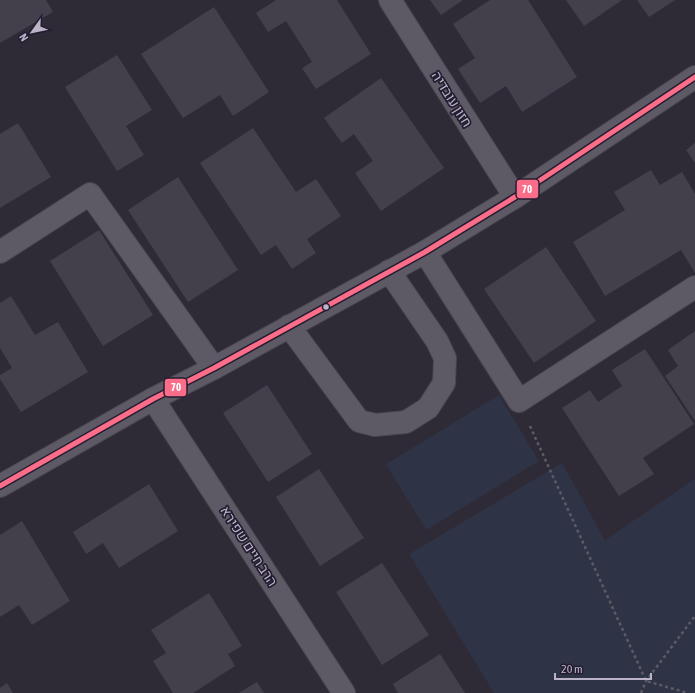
<svg xmlns="http://www.w3.org/2000/svg" width="695" height="693" viewBox="0 0 695 693" font-family="'Asap Condensed',Heebo,sans-serif">
	<rect width="100%" height="100%" fill="#2e2a36"/>
	<g fill="#2e3446">
		<polygon points="499,395 539,461 426,530 386,464"/>
		<polygon points="562,463 605,540 695,479 695,693 494,693 409,554"/>
	</g>
	<g fill="#43404c">
		<polygon points="0,0 46,0 53,12 0,43"/>
		<polygon points="276,0 337,0 371,54 316,89 302,68 312,62 286,21 268,32 256,13"/>
		<polygon points="430,0 463,0 441,15"/>
		<polygon points="490,0 528,0 577,77 522,112 506,86 480,103 458,69 475,58 453,24"/>
		<polygon points="566,0 622,0 584,26"/>
		<polygon points="637,0 675,0 649,17"/>
		<polygon points="214,7 269,92 233,116 220,95 183,118 141,54"/>
		<polygon points="117,55 152,110 126,126 144,155 117,171 65,87"/>
		<polygon points="381,78 444,168 381,211 355,173 373,161 354,134 342,143 324,118"/>
		<polygon points="18,123 51,177 0,208 0,134"/>
		<polygon points="253,128 296,192 316,179 341,216 307,239 316,253 292,269 276,245 261,255 200,163"/>
		<polygon points="695,143 695,163 686,150"/>
		<polygon points="651,170 660,185 682,172 695,194 695,273 681,250 605,296 573,242 625,210 614,192"/>
		<polygon points="178,177 238,270 188,302 128,210"/>
		<polygon points="99,230 153,315 103,346 50,261"/>
		<polygon points="546,247 596,321 534,363 484,289"/>
		<polygon points="11,296 35,335 58,322 88,372 21,412 0,379 0,375 12,368 0,348 0,303"/>
		<polygon points="695,331 695,421 665,376 678,366 668,350"/>
		<polygon points="645,349 694,424 643,458 654,474 619,496 562,408 590,390 598,402 622,386 612,370"/>
		<polygon points="267,385 312,454 268,482 223,413"/>
		<polygon points="319,469 364,538 320,566 276,497"/>
		<polygon points="149,484 178,531 119,568 103,543 86,554 73,532"/>
		<polygon points="22,521 70,601 32,625 19,605 0,617 0,535"/>
		<polygon points="382,563 429,635 382,665 336,592"/>
		<polygon points="209,593 242,646 228,654 235,666 193,693 173,693 153,661 166,653 151,630"/>
		<polygon points="440,654 465,693 398,693 393,684"/>
		<polygon points="257,682 264,693 239,693"/>
		<polygon points="7,683 13,693 0,693 0,688"/>
	</g>
	<g fill="none" stroke-linecap="round" stroke-linejoin="round">
		<defs>
			<g id="minor">
				<polyline points="390,0 515,197"/>
				<polyline points="0,252 90,194 214,368"/>
				<polyline points="425,252 519,401 695,287"/>
				<polyline points="289,326 359,421 375,425 406,422 428,408 444,383 445,358 437,341 389,271"/>
				<polyline points="153,399 344,693"/>
				<polyline points="0,486 153,399 214,368 425,252 515,197 695,77"/>
			</g>
		</defs>
		<use href="#minor" stroke="#48454e" stroke-width="24"/>
		<g stroke="#5d5a65" stroke-width="2.5" stroke-dasharray="3 3" stroke-linecap="butt">
			<polyline points="530,426 646,681 688,693"/>
			<polyline points="641,693 646,681 695,616"/>
		</g>
		<use href="#minor" stroke="#5d5a65" stroke-width="22"/>
		<defs>
			<polyline id="bus-1" points="0,486 153,399 214,368 425,252 515,197 695,77"/>
		</defs>
		<use href="#bus-1" stroke="#241d31" stroke-width="8"/>
		<use href="#bus-1" stroke="#fb6d88" stroke-width="5"/>
	</g>
	<circle fill="#bbb3c8" stroke="#241d31" stroke-width="1.5" cx="326" cy="307" r="3.5"/>
	<g text-anchor="middle" stroke-width="3.5" stroke-linejoin="round" paint-order="stroke">
		<g font-size="14" fill="#bbb3c8" stroke="#241d31">
			<text transform="translate(452 99) rotate(58)" y="5">חזון עובדיה</text>
			<text transform="translate(249 546) rotate(57)" y="5">הרב חיים שפירא</text>
		</g>
	</g>
	<g stroke="#241d31" stroke-width="1.5">
		<rect x="516" y="179" width="23" height="20" rx="4" fill="#fb6d88"/>
		<rect x="164" y="378" width="23" height="19" rx="4" fill="#fb6d88"/>
	</g>
	<g font-size="11" text-anchor="middle" font-weight="bold" fill="#fff">
		<text x="527" y="193">70</text>
		<text x="176" y="391">70</text>
	</g>
	<g transform="translate(32 32) rotate(237)" stroke="#241d31" stroke-width="3" paint-order="stroke">
	<path d="M0-3L7 15L0 10L-7 15Z" fill="#bbb3c8"/>
	<text y="-6" font-size="11" font-weight="bold" text-anchor="middle" fill="#bbb3c8">N</text>
	</g>
	<path d="M555 673v6h96v-6" fill="none" stroke="#bbb3c8" stroke-width="2"/>
	<text x="561" y="673" font-size="12" fill="#bbb3c8" stroke="#241d31" stroke-width="3" paint-order="stroke">20 m</text>
</svg>
